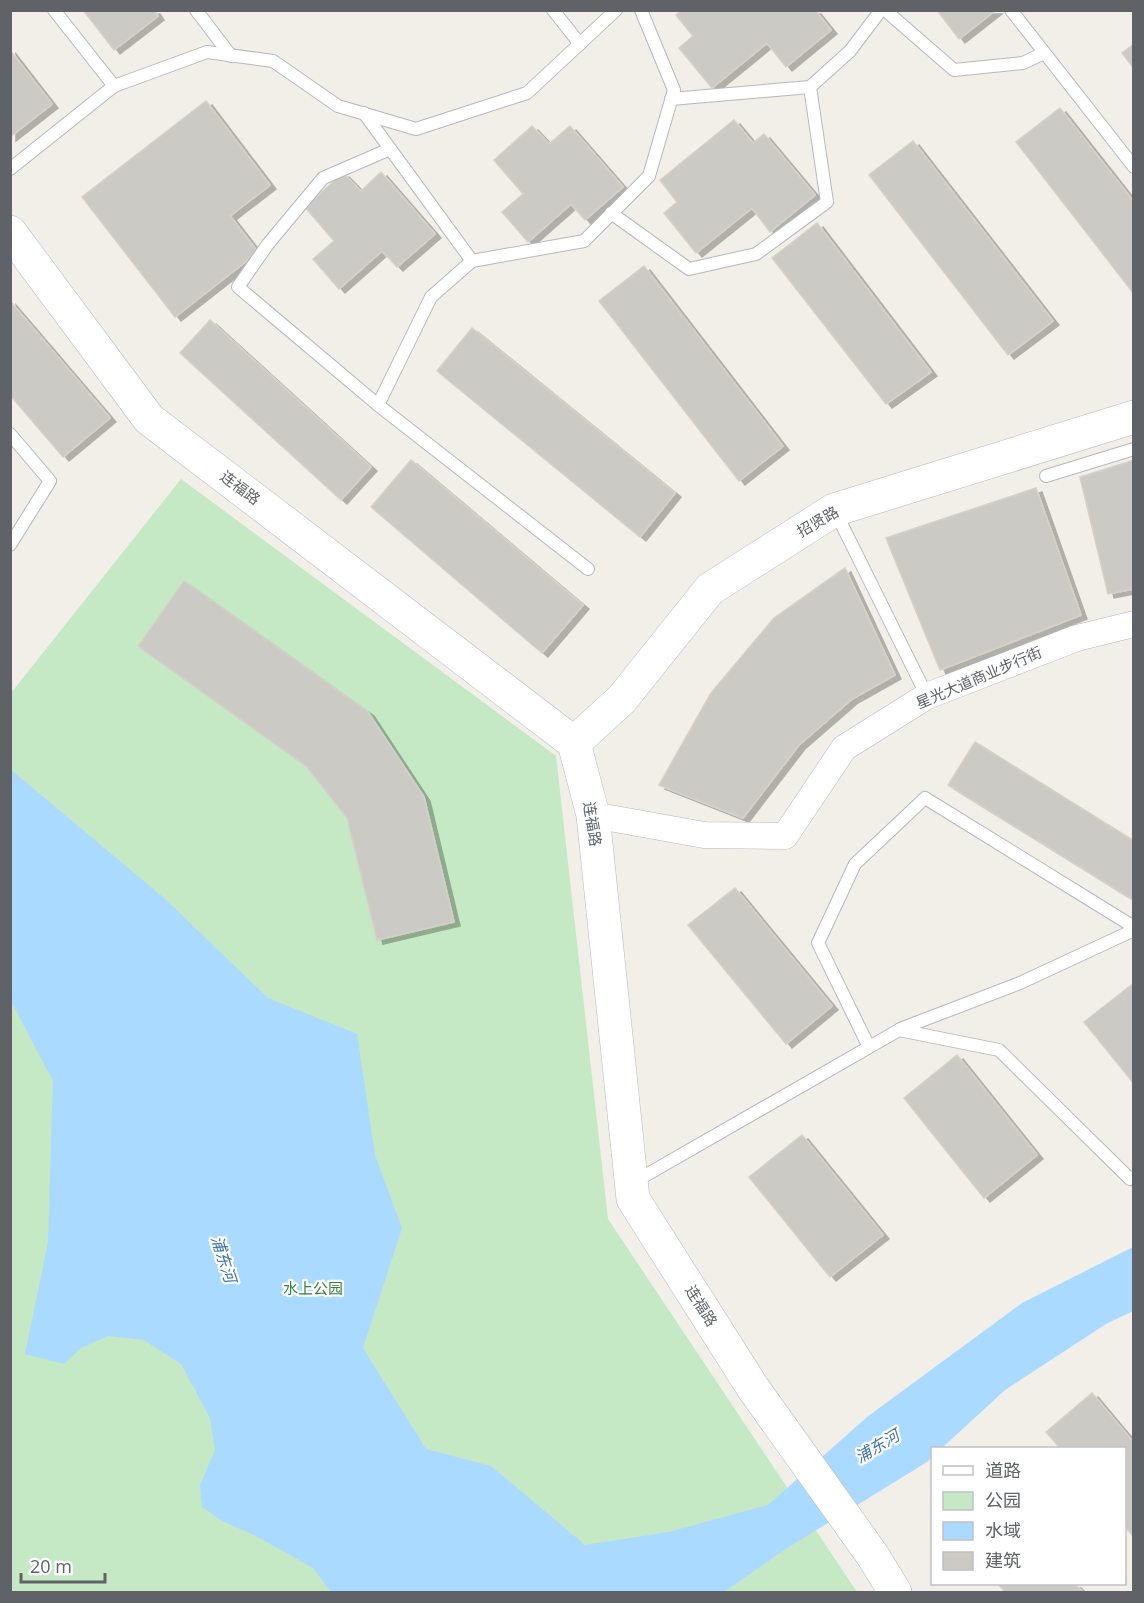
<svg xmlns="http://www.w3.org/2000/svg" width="1144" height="1603" viewBox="0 0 1144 1603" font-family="'Open Sans','Noto Sans SC',sans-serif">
	<defs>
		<filter id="shadow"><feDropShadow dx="6" dy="4" stdDeviation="0" flood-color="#0004"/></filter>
	</defs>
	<rect width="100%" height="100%" fill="#f1efe8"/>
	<polygon fill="#c5e8c5" points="181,479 556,756 608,1219 857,1592 11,1592 11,693"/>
	<polygon fill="#aadaff" points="10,769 164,898 268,998 357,1034 375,1155 402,1228 363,1348 426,1449 491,1466 585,1545 669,1532 768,1505 867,1417 1022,1303 1133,1247 1133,1311 1106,1324 1005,1390 942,1448 932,1448 932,1457 927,1462 784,1550 724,1592 331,1592 313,1568 256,1536 222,1521 202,1507 200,1485 215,1450 210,1418 181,1364 144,1340 108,1336 81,1348 64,1364 25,1354 48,1242 53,1081 11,1001"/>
	<g fill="#cccac5" stroke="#d6d1c6" stroke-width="1.5" filter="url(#shadow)">
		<polygon points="83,10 154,10 158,16 114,50"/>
		<polygon points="682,10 815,10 831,30 786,67 767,43 712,88 679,48 693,36 676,15"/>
		<polygon points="937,10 996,10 959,39"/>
		<polygon points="1134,44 1134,69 1122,53"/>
		<polygon points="10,50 52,104 10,137"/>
		<polygon points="206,101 270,185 230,216 258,252 175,317 82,197"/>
		<polygon points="1060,108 1134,202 1134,294 1016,142"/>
		<polygon points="734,120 753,143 764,134 815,195 770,232 752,208 696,253 664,213 677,202 660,180"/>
		<polygon points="532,126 549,144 570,126 623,187 585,220 571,204 528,242 502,212 523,194 494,160"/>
		<polygon points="913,141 1053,321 1008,355 869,175"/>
		<polygon points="381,172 435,234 397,267 382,251 339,289 313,259 334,241 305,207 343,173 361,191"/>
		<polygon points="817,223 931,372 886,404 772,258"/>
		<polygon points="644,266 783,446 739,481 599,301"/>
		<polygon points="10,301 110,418 63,457 10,395"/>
		<polygon points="210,320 371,467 341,500 180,353"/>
		<polygon points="472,328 675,493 640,537 437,371"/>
		<polygon points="411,460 583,605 542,653 371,507"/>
		<polygon points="1134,460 1134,589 1108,594 1080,477"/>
		<polygon points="1036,488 1081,615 940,670 886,538"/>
		<polygon points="845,568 895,675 852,699 799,745 743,818 659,785 711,693 774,618"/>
		<polygon points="184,581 368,712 424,797 454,922 377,940 347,818 306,766 138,646"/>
		<polygon points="975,742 1134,841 1133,900 948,785"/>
		<polygon points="735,888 832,1006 786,1044 688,925"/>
		<polygon points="1134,983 1134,1084 1084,1022"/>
		<polygon points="957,1055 1037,1155 984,1198 904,1098"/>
		<polygon points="802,1135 883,1235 830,1277 749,1177"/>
		<polygon points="1092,1393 1134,1443 1134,1537 1124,1526 1124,1448 1060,1448 1046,1432"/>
		<polygon points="998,1584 1075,1584 1083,1592 1005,1592"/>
	</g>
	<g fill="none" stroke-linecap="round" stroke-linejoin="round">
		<defs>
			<g id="lane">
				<polyline points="54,10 114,86"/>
				<polyline points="196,10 231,56"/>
				<polyline points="553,10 580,44"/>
				<polyline points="885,10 954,70 1023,63 1044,53"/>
				<polyline points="1011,10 1134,167"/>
				<polyline points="671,99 810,87 850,51 881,10"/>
				<polyline points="364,113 472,261"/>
				<polyline points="390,149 323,178 268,244 238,287 378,405 431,297 472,261 584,241 649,176 674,90 641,10"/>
				<polyline points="10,169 114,86 207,52 273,61 338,106 416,129 527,93 616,10"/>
				<polyline points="611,213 689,269 756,254 827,202 810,87"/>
				<polyline points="378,405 588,569"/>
				<polyline points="10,434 50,481 10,545"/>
				<polyline points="1046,476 1134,449"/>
				<polyline points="835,511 927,696"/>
				<polyline points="900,1029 1020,983 1134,930"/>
				<polyline points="869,1047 818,943 855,864 925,798 1134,927"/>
				<polyline points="634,1182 899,1030 999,1050 1130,1179 1134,1177"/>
			</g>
			<polyline id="street" points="593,815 704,835 785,836 844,748 927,696 1077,638 1134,624"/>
			<g id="secondary">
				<polyline points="10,232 149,419 574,743 593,815 633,1199 753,1388 873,1556 895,1592"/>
				<polyline points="574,743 622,699 710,589 834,510 1134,417"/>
			</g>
		</defs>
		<use href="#lane" stroke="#b5b8bc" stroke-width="14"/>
		<use href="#street" stroke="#b5b8bc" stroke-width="27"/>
		<use href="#secondary" stroke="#b6babf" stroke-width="34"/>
		<use href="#lane" stroke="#fff" stroke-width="12"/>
		<use href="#street" stroke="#fff" stroke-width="26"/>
		<use href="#secondary" stroke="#fff" stroke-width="33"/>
	</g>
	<g text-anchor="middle" stroke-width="4.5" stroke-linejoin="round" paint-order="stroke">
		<g font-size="15" fill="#5f6368" stroke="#fff">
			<text transform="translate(240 488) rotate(37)" y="5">连福路</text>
			<text transform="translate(818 522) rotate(-30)" y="5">招贤路</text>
			<text transform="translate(979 678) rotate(-23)" y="5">星光大道商业步行街</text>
			<text transform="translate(592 824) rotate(81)" y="5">连福路</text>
			<text transform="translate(701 1306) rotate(58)" y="5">连福路</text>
		</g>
		<g font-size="15" fill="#348238" stroke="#fff">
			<text x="313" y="1294">水上公园</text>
		</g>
		<g font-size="16" font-style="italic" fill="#4174aa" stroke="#fff">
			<text transform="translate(224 1259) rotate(72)" y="6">浦东河</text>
			<text transform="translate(877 1446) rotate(-31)" y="6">浦东河</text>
		</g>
	</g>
	<rect width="1144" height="1603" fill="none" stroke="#5f6368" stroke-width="24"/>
	<rect x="931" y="1447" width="195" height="138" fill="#ffffff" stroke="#bfc1c3" stroke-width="1.5"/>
	<rect x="943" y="1466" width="30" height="9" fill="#ffffff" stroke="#bfc1c3" stroke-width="1.5"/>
	<text x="985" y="1477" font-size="18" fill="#5f6368">道路</text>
	<rect x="943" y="1492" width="30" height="18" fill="#c5e8c5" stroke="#bfc1c3" stroke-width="1.5"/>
	<text x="985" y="1507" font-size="18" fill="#5f6368">公园</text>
	<rect x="943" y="1522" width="30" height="18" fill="#aadaff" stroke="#bfc1c3" stroke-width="1.5"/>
	<text x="985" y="1537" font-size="18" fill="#5f6368">水域</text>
	<rect x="943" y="1552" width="30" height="18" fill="#cccac5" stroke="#bfc1c3" stroke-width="1.5"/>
	<text x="985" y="1567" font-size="18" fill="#5f6368">建筑</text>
	<path d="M21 1573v9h84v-9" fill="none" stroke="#5f6368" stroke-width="3"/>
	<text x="30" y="1573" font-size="18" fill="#5f6368" stroke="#ffffff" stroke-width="4.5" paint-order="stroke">20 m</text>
</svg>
